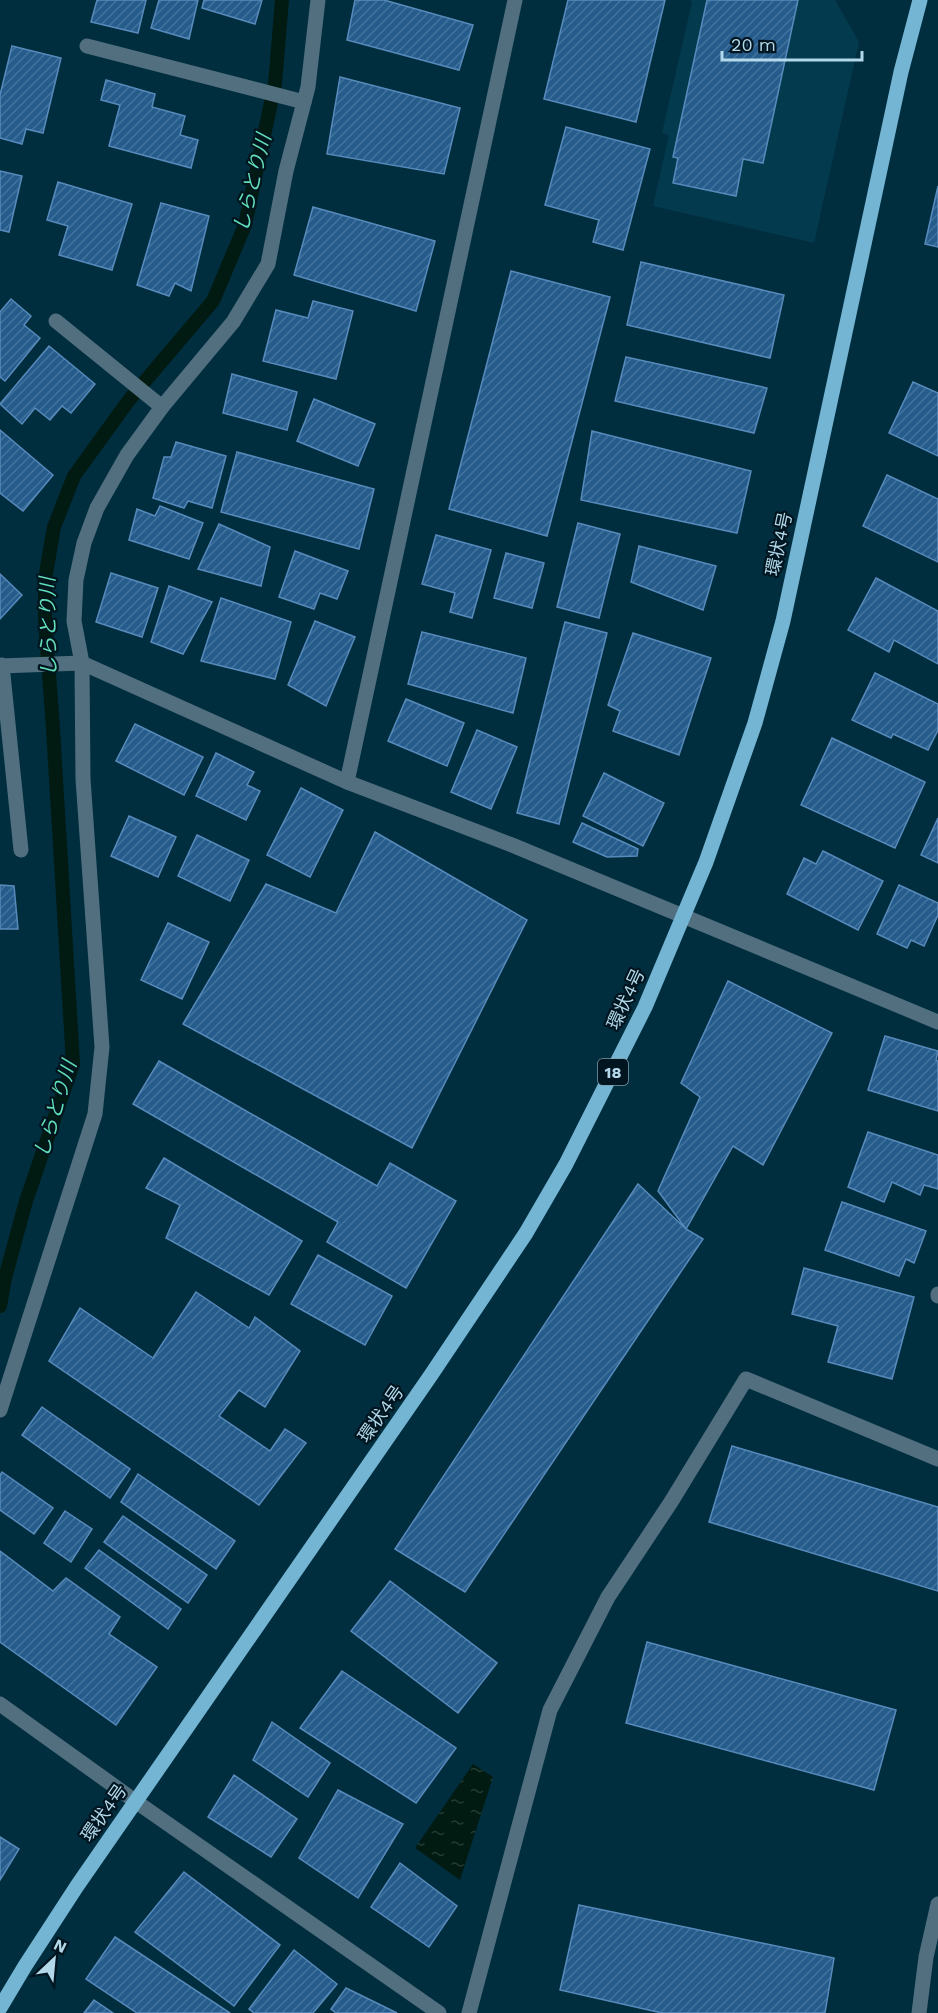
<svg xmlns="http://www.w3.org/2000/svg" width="938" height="2013" viewBox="0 0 938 2013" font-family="'Work Sans','Noto Sans JP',sans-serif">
	<defs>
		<pattern id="water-ripples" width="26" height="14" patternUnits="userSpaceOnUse" patternTransform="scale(1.5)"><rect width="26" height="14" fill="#011b12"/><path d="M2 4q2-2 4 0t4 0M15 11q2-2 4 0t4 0" fill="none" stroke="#243b35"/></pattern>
		<pattern id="building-hatch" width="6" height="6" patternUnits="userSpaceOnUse" patternTransform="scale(1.5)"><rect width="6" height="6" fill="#255c8c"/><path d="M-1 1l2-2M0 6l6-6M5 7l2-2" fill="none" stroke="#42739c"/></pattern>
	</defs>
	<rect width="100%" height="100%" fill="#002e3f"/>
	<polygon fill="#043a4d" points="689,0 835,0 859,42 814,243 653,206 669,135 662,133 692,2"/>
	<polygon fill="url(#water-ripples)" points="473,1764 493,1777 460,1880 415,1848"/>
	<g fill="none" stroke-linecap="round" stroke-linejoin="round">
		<polyline stroke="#011b12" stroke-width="14" points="0,1306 5,1278 26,1201 73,1064 53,728 45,619 45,579 54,527 74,476 129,400 213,301 245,225 275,84 282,0"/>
	</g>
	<g fill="url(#building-hatch)" stroke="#588bbc" stroke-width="1.5">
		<polygon points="97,0 146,0 138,33 91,22"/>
		<polygon points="159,0 198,0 189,39 151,28"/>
		<polygon points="204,0 262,0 255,24 202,8"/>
		<polygon points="355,0 384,0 473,25 459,70 347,40"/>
		<polygon points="568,0 665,0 636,122 544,99"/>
		<polygon points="707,0 798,0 763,163 743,159 736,196 673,183 678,158 673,157"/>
		<polygon points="12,46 61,58 43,133 26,129 22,144 0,138 0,95"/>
		<polygon points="340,77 460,108 444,174 327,154"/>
		<polygon points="106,80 155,94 152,107 185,116 180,135 198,140 191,168 109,146 120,105 101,100"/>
		<polygon points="566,127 650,149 623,250 593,242 599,220 545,205"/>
		<polygon points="0,171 22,176 9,232 0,230"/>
		<polygon points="58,182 132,204 112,270 59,255 68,226 47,220"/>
		<polygon points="938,186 938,247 925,244"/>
		<polygon points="161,203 209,216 191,291 175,283 169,296 137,285"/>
		<polygon points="313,207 435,241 416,311 294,275"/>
		<polygon points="641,262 784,295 770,358 627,325"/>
		<polygon points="511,271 610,297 547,536 449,509"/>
		<polygon points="11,299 31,316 24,325 40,338 5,381 0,377 0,312"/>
		<polygon points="313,301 353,311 336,379 263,361 276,310 308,318"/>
		<polygon points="49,346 95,384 71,413 62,406 50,420 35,408 22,424 0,404"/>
		<polygon points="626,357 767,388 754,433 615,401"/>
		<polygon points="232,374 297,392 287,430 223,413"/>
		<polygon points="913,382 938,393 938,456 889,433"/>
		<polygon points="314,399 375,424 358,466 297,441"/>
		<polygon points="0,430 53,475 23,511 0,493"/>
		<polygon points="592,431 751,471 737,533 581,500"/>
		<polygon points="176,442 226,456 212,508 188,501 184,508 153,498 164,457 171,457"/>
		<polygon points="237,452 374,489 359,549 221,512"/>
		<polygon points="887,475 938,499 938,562 863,526"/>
		<polygon points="160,506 203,523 189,559 129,540 137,509 155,516"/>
		<polygon points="578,523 620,534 599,618 557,607"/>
		<polygon points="219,524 270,547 261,586 198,569"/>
		<polygon points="436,535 491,550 472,618 450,612 455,593 422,584"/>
		<polygon points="639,546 716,566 703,610 631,582"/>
		<polygon points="295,551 348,571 337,599 320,593 314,609 279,597"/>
		<polygon points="506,553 544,563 532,608 494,598"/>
		<polygon points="111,573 158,588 142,637 96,622"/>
		<polygon points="0,574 22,595 0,619"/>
		<polygon points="876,578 938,611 938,664 894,640 889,652 848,630"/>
		<polygon points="169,586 212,602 183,654 151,642"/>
		<polygon points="221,598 291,622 275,679 201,661"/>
		<polygon points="315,621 355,637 326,706 288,685"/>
		<polygon points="565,622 607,633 559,824 517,813"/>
		<polygon points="422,632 526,658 513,713 408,684"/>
		<polygon points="633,633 711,658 679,755 613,731 620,711 608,705"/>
		<polygon points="875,673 938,704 938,730 928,750 893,734 891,738 852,720"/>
		<polygon points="406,699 464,723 447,766 388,741"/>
		<polygon points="135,724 203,757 184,795 116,761"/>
		<polygon points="477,730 517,747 491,809 451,792"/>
		<polygon points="832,738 925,782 895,848 801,805"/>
		<polygon points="216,753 254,772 247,785 260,791 246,820 196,796"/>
		<polygon points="604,773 664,803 643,846 583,816"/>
		<polygon points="301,788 343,810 310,877 267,855"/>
		<polygon points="129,816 176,837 158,877 111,856"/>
		<polygon points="938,818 938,863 921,855"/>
		<polygon points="582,823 638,849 637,856 607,857 573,842"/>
		<polygon points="375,832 527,920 412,1148 183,1024 266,884 336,913"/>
		<polygon points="197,835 249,860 230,901 178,876"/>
		<polygon points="823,851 883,881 858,930 787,894 804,858 816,864"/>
		<polygon points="0,885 14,886 18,929 0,929"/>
		<polygon points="899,885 938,903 938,915 924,946 911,940 907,948 877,934"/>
		<polygon points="168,923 209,942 182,999 141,980"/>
		<polygon points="728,981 832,1033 763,1165 733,1146 686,1229 658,1191 700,1097 681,1083"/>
		<polygon points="885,1036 938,1051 936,1060 938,1061 938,1111 868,1090"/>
		<polygon points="159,1061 377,1186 390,1163 456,1201 406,1288 327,1242 338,1222 133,1104"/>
		<polygon points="868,1132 938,1155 938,1189 924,1185 920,1195 892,1182 884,1202 848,1187"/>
		<polygon points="164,1158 302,1241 269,1295 166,1238 180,1205 146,1188"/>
		<polygon points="638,1184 686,1229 703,1239 465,1592 395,1549"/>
		<polygon points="842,1202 926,1231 914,1263 906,1259 899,1276 825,1250"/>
		<polygon points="318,1255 392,1296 365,1345 291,1304"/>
		<polygon points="804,1268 914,1297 892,1379 828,1362 838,1326 792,1314"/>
		<polygon points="196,1292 249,1328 255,1317 300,1351 265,1407 239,1390 219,1416 270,1451 285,1429 306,1443 259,1505 49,1361 80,1308 153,1358"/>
		<polygon points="42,1407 130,1469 110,1498 22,1435"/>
		<polygon points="732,1446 938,1507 938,1591 709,1522"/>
		<polygon points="2,1472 53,1508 34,1534 0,1510 0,1475"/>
		<polygon points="138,1474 235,1541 216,1569 121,1502"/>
		<polygon points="65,1511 92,1529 71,1562 44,1543"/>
		<polygon points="123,1516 207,1575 188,1603 104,1542"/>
		<polygon points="99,1550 181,1609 168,1629 85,1568"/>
		<polygon points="0,1551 53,1591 66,1578 120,1617 109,1634 157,1667 116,1725 0,1642"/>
		<polygon points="390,1581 497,1663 458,1713 351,1631"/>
		<polygon points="647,1642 896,1710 874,1790 626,1723"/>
		<polygon points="342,1671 456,1748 416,1803 300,1728"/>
		<polygon points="272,1722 330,1763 308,1797 253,1760"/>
		<polygon points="234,1775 297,1819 271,1857 208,1817"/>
		<polygon points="338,1790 403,1824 358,1898 299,1858"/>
		<polygon points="0,1837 19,1849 0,1880"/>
		<polygon points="400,1863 457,1906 429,1947 371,1907"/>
		<polygon points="184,1872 280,1945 234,2006 135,1932"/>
		<polygon points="579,1905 834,1958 825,2013 662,2013 560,1990"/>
		<polygon points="115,1937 230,2013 137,2013 86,1979"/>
		<polygon points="294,1950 337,1984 313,2013 254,2013 249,2009"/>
		<polygon points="346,1988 397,2013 336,2013 331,2009"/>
		<polygon points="94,2000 113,2013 84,2013"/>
	</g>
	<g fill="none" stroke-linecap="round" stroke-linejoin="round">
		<g stroke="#516f7e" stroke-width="15">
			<polyline points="87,46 304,102"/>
			<polyline points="56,321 162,407"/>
			<polyline points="2,665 21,850"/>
			<polyline points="0,666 82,663 347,782 512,845 938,1022"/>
			<polyline points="347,782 515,0"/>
			<polyline points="938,1294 938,1296"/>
			<polyline points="0,1410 95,1114 102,1047 83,779 82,663 74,621 76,580 84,543 97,508 127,455 162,407 233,322 268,264 286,171 308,87 318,0"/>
			<polyline points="0,1704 135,1801 439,2013"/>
			<polyline points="469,2013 550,1710 608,1597 671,1502 746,1379 938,1459"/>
			<polyline points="919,2013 926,1957 938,1904"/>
		</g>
		<polyline stroke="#74b5d3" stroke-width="15" points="0,2008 25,1966 77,1886 431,1375 526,1233 566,1164 645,1007 706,862 755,723 783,621 901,72 920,0"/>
	</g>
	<g text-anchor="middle" stroke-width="4.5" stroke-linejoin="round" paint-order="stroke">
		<rect fill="#00151f" stroke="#7d9ead" stroke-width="1.5" x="598" y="1059" width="30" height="26" rx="4.5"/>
		<g font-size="16" font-weight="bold" fill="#b2d8ea">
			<text x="613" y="1078">18</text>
		</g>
		<g font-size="18" fill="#b2d8ea" stroke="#00151f">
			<text transform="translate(779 544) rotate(-78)" y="6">環状4号</text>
			<text transform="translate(626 999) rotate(-65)" y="6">環状4号</text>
			<text transform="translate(381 1414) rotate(-55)" y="6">環状4号</text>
			<text transform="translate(104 1813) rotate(-55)" y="6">環状4号</text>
		</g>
		<g font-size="20" font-style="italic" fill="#61deb5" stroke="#00151f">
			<text transform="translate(252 183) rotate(-76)" y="7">しらとり川</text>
			<text transform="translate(48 627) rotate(-91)" y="7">しらとり川</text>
			<text transform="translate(55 1109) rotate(-73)" y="7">しらとり川</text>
		</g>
	</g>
	<g transform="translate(54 1959) rotate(26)" stroke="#00151f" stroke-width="4.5" paint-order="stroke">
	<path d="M0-4.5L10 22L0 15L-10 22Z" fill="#b2d8ea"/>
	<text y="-9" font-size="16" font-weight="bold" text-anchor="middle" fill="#b2d8ea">N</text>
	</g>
	<path d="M722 51v9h140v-9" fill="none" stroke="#b2d8ea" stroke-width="3"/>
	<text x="731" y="51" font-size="18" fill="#b2d8ea" stroke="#00151f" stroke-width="4.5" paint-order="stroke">20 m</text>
</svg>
